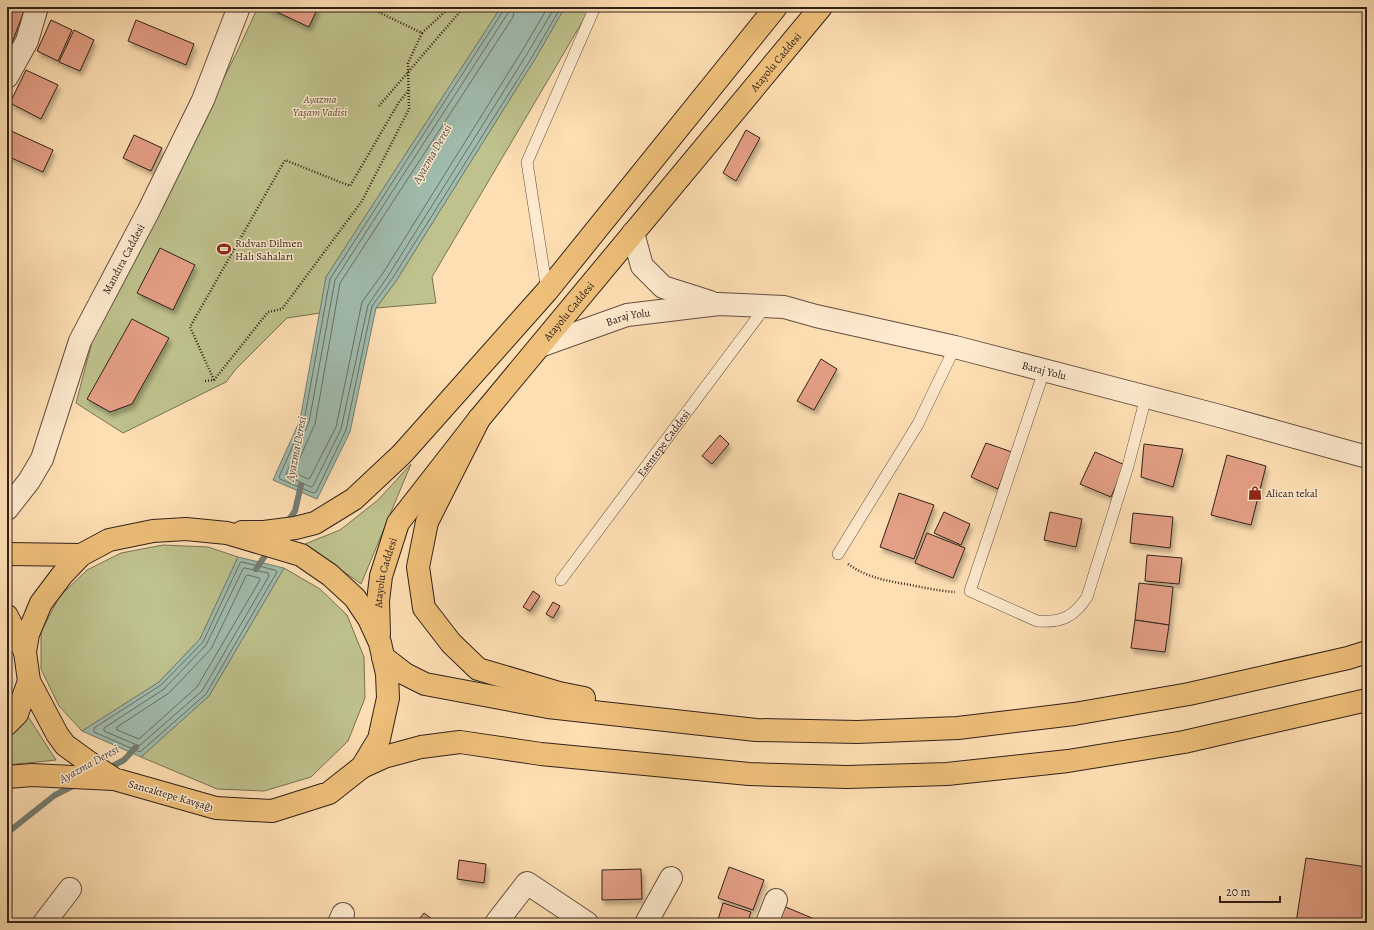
<svg xmlns="http://www.w3.org/2000/svg" width="1374" height="930" viewBox="0 0 1374 930" font-family="Alegreya,serif">
	<defs>
		<filter id="shadow"><feDropShadow dx="2.5" dy="4.5" stdDeviation="2" flood-color="#0004"/></filter>
	</defs>
	<rect width="100%" height="100%" fill="#fedfb3"/>
	<filter id="stains"><feTurbulence type="fractalNoise" baseFrequency=".005" numOctaves="4"/><feColorMatrix values="0 0 0 0 .2 0 0 0 0 .09 0 0 0 0 .02 0 0 0 .5 -.17"/></filter>
	<radialGradient id="worn" r=".72"><stop offset=".6" stop-color="#630" stop-opacity="0"/><stop offset="1" stop-color="#630" stop-opacity=".3"/></radialGradient>
	<g fill="#bfc28d" stroke="#787254">
		<polygon points="258,7 501,7 326,277 320,313 287,318 236,369 226,382 123,433 76,403 96,327 237,52"/>
		<polygon points="565,7 591,7 432,277 436,303 376,308 396,281 535,59"/>
		<polygon points="411,464 361,584 305,544 340,530 378,500"/>
		<polygon points="163,545 208,547 238,557 200,639 159,682 82,731 59,706 41,669 41,632 59,597 87,570 121,553"/>
		<polygon points="284,568 320,589 347,615 364,657 365,698 348,741 311,777 264,791 217,789 141,757 209,696"/>
		<polygon points="27,715 56,760 7,765 7,739"/>
	</g>
	<g fill="#a0bcae" stroke="#747e73">
		<polygon points="501,7 565,7 535,59 396,281 376,308 350,432 317,499 273,480 300,420 326,277"/>
		<polygon points="238,557 284,568 209,696 141,757 82,731 159,682 200,639"/>
	</g>
	<g fill="none" stroke-linecap="round" stroke-linejoin="round">
		<g stroke="#686e64" stroke-width="1">
			<polyline points="504,7 503,11 330,279 304,421 279,477 280,479 313,493 316,492 346,430 372,306 392,279 532,57 561,7"/>
			<polyline points="509,7 508,13 335,280 309,422 286,474 287,476 311,487 313,486 341,429 368,305 388,276 527,54 555,7"/>
			<polyline points="515,7 513,17 340,283 315,424 294,471 295,473 308,479 310,478 336,427 362,302 383,273 522,51 548,7"/>
			<polygon points="242,562 275,570 277,572 206,694 140,752 94,732 94,728 161,685 203,642 240,563"/>
			<polygon points="245,568 268,573 269,576 202,691 139,746 104,731 104,728 164,689 206,645 243,569"/>
			<polygon points="248,575 259,578 260,580 197,687 139,739 117,730 117,727 169,693 211,649 246,576"/>
		</g>
		<g stroke="#747e73" stroke-width="6">
			<polyline points="286,524 295,511 301,485"/>
			<polyline points="256,569 269,550"/>
			<polyline points="107,769 124,760 136,747"/>
			<polyline points="7,833 55,795 75,785"/>
		</g>
	</g>
	<g fill="#e49f85" stroke="#31211b" filter="url(#shadow)">
		<polygon points="7,7 13,7 24,11 8,53 7,52"/>
		<polygon points="266,7 318,7 309,27"/>
		<polygon points="51,20 72,30 58,61 37,51"/>
		<polygon points="136,20 194,44 186,65 128,41"/>
		<polygon points="74,30 94,40 80,71 59,62"/>
		<polygon points="26,70 58,85 41,119 10,103"/>
		<polygon points="9,130 53,150 43,172 7,156 7,133"/>
		<polygon points="746,130 760,138 736,181 723,173"/>
		<polygon points="134,135 162,148 151,171 123,158"/>
		<polygon points="160,248 195,265 173,310 137,293"/>
		<polygon points="132,319 169,338 132,404 110,412 87,399"/>
		<polygon points="821,359 837,369 814,410 797,401"/>
		<polygon points="720,435 729,444 712,464 702,456"/>
		<polygon points="986,443 1012,452 998,489 971,477"/>
		<polygon points="1144,444 1183,449 1173,487 1141,477"/>
		<polygon points="1095,452 1125,465 1111,497 1080,484"/>
		<polygon points="1227,455 1266,466 1251,525 1211,515"/>
		<polygon points="899,493 934,505 914,559 880,547"/>
		<polygon points="944,512 970,524 961,545 934,533"/>
		<polygon points="1050,512 1082,519 1076,547 1044,540"/>
		<polygon points="1133,513 1173,517 1170,548 1130,543"/>
		<polygon points="927,533 965,548 953,578 915,563"/>
		<polygon points="1147,555 1182,558 1179,584 1145,581"/>
		<polygon points="1139,583 1173,587 1169,625 1135,620"/>
		<polygon points="533,591 540,596 530,611 523,607"/>
		<polygon points="553,602 560,606 553,618 546,614"/>
		<polygon points="1135,620 1169,625 1165,652 1131,648"/>
		<polygon points="1306,858 1367,867 1367,923 1296,923"/>
		<polygon points="459,860 486,864 484,883 457,879"/>
		<polygon points="729,867 764,880 753,910 718,898"/>
		<polygon points="641,869 642,899 602,900 602,870"/>
		<polygon points="723,903 751,912 747,923 717,923"/>
		<polygon points="781,905 819,921 818,923 775,923"/>
		<polygon points="424,913 437,923 416,923"/>
		<polygon points="135,918 142,923 132,923"/>
	</g>
	<g fill="none" stroke-linecap="round" stroke-linejoin="round">
		<defs>
			<g id="service">
				<polyline points="547,291 527,162 595,7"/>
				<path d="M1044,371L970,591L1037,621C1061,623 1074,617 1087,597L1128,466L1146,397"/>
				<polyline points="838,554 918,424 955,347"/>
				<path id="s1" d="M561,580L766,306"/>
			</g>
			<g id="minor">
				<polyline points="7,77 27,41 37,7"/>
				<polyline points="44,923 70,889"/>
				<polyline points="339,923 343,914"/>
				<polyline points="496,923 527,883 587,923"/>
				<polyline points="646,923 671,878"/>
				<polyline points="767,923 776,900"/>
			</g>
			<g id="tertiary">
				<polyline points="633,233 642,266 663,287 710,302"/>
				<path id="s2" d="M540,346L627,315L719,304L784,307L816,316L955,347L1216,415L1367,457"/>
				<path id="s3" d="M7,509L29,481L42,459L80,341L148,212L203,100L239,7"/>
			</g>
			<g id="primary">
				<polygon points="186,529 227,533 301,555 330,575 355,598 369,619 380,643 387,674 388,698 379,739 362,767 329,793 272,811 216,808 114,779 87,761 65,745 57,734 29,681 25,652 28,634 41,603 62,575 81,555 109,540 153,531"/>
				<polyline points="242,532 264,532 295,528 315,523 354,499 402,454 547,291 776,7"/>
				<polyline points="7,554 81,555"/>
				<polyline points="7,616 25,652"/>
				<path id="s4" d="M379,634L378,601L381,576L398,523L479,419L821,7"/>
				<polyline points="7,724 17,714 29,681"/>
				<polyline points="7,777 32,775 113,779"/>
			</g>
			<g id="motorway">
				<polyline points="479,419 427,522 418,567 424,608 451,643 478,669 559,693 584,698"/>
				<polyline points="383,657 405,674 425,684 548,707 756,730 857,732 958,728 1074,714 1189,694 1348,658 1367,652"/>
				<polyline points="362,767 384,757 421,747 460,742 541,754 749,774 847,777 947,774 1068,761 1184,742 1367,700"/>
			</g>
		</defs>
		<use href="#service" stroke="#645041" stroke-width="12"/>
		<use href="#minor" stroke="#645041" stroke-width="24"/>
		<use href="#tertiary" stroke="#645041" stroke-width="24"/>
		<use href="#primary" stroke="#31211b" stroke-width="24"/>
		<use href="#motorway" stroke="#31211b" stroke-width="24"/>
		<g stroke="#31211b" stroke-width="2.5" stroke-dasharray="1 2" stroke-linecap="butt">
			<polyline points="422,33 450,7"/>
			<polyline points="379,106 464,7"/>
			<polyline points="214,380 190,327 285,160 350,186 399,102 409,90"/>
			<polyline points="205,381 214,380 268,312 282,309 362,201 409,109 408,63 422,33 368,7"/>
			<path d="M848,564C867,578 888,581 911,585C925,588 940,591 955,592"/>
		</g>
		<use href="#service" stroke="#feeace" stroke-width="11"/>
		<use href="#minor" stroke="#feeace" stroke-width="22"/>
		<use href="#tertiary" stroke="#feeace" stroke-width="22"/>
		<use href="#primary" stroke="#efc07a" stroke-width="22"/>
		<use href="#motorway" stroke="#efc07a" stroke-width="22"/>
	</g>
	<defs>
		<symbol id="stadium-bare" viewBox="-9 -9 18 18"><path d="M0-5a6.5 5 0 1 0 0 10a6.5 5 0 1 0 0-10ZM-3.5-1.8h7v3.6h-7Z" fill="#8f2418" stroke="#feeace" stroke-width="2.5" paint-order="stroke"/></symbol>
		<symbol id="shop-bare" viewBox="-9 -9 18 18"><path d="M-5-2.5h2.3a2.7 3.5 0 0 1 5.4 0H5L5.5 6h-11ZM-1.5-2.5h3a1.5 2.3 0 0 0-3 0Z" fill="#8f2418" stroke="#feeace" stroke-width="2.5" paint-order="stroke"/></symbol>
	</defs>
	<g fill-rule="evenodd">
		<use href="#stadium-bare" x="214" y="239" width="20" height="20"/>
		<use href="#shop-bare" x="1245" y="483" width="20" height="20"/>
	</g>
	<g text-anchor="middle" stroke-width="3" stroke-linejoin="round" paint-order="stroke">
		<g font-size="11" fill="#31211b" stroke="#feeace">
			<text dy="4" stroke="none"><textPath href="#s4" startOffset="710">Atayolu Caddesi</textPath></text>
			<text dy="4" stroke="none"><textPath href="#s3" startOffset="278">Mandıra Caddesi</textPath></text>
			<text dy="4" stroke="none"><textPath href="#s4" startOffset="386">Atayolu Caddesi</textPath></text>
			<text dy="4" stroke="none"><textPath href="#s2" startOffset="93">Baraj Yolu</textPath></text>
			<text dy="4" stroke="none"><textPath href="#s2" startOffset="518">Baraj Yolu</textPath></text>
			<text dy="4" stroke="none"><textPath href="#s1" startOffset="171">Esentepe Caddesi</textPath></text>
			<text dy="4" stroke="none"><textPath href="#s4" startOffset="62">Atayolu Caddesi</textPath></text>
			<text transform="translate(171 795) rotate(16)" y="4">Sancaktepe Kavşağı</text>
		</g>
		<g font-size="11" font-style="italic" fill="#5c513d" stroke="#feeace">
			<text x="320" y="103">Ayazma<tspan x="320" dy="13">Yaşam Vadisi</tspan></text>
		</g>
		<g font-size="11" fill="#31211b" stroke="#feeace" text-anchor="start">
			<text x="235" y="247">Rıdvan Dilmen<tspan x="235" dy="13">Halı Sahaları</tspan></text>
			<text x="1266" y="497">Alican tekal</text>
		</g>
		<g font-size="12" font-style="italic" fill="#525047" stroke="#feeace">
			<text transform="translate(432 154) rotate(-60)" y="4">Ayazma Deresi</text>
			<text transform="translate(296 449) rotate(-79)" y="4">Ayazma Deresi</text>
			<text transform="translate(89 764) rotate(-29)" y="4">Ayazma Deresi</text>
		</g>
	</g>
	<rect width="1374" height="930" fill="none" stroke="#fedfb3" stroke-width="24"/>
	<rect x="8" y="8" width="1358" height="914" fill="none" stroke="#31211b" stroke-width="2"/>
	<rect x="12" y="12" width="1350" height="906" fill="none" stroke="#31211b"/>
	<path d="M1220 896v6h60v-6" fill="none" stroke="#31211b" stroke-width="2"/>
	<text x="1226" y="896" font-size="12" fill="#31211b" stroke="#feeace" stroke-width="3" paint-order="stroke">20 m</text>
	<rect width="100%" height="100%" filter="url(#stains)"/>
	<rect width="100%" height="100%" fill="url(#worn)"/>
</svg>
